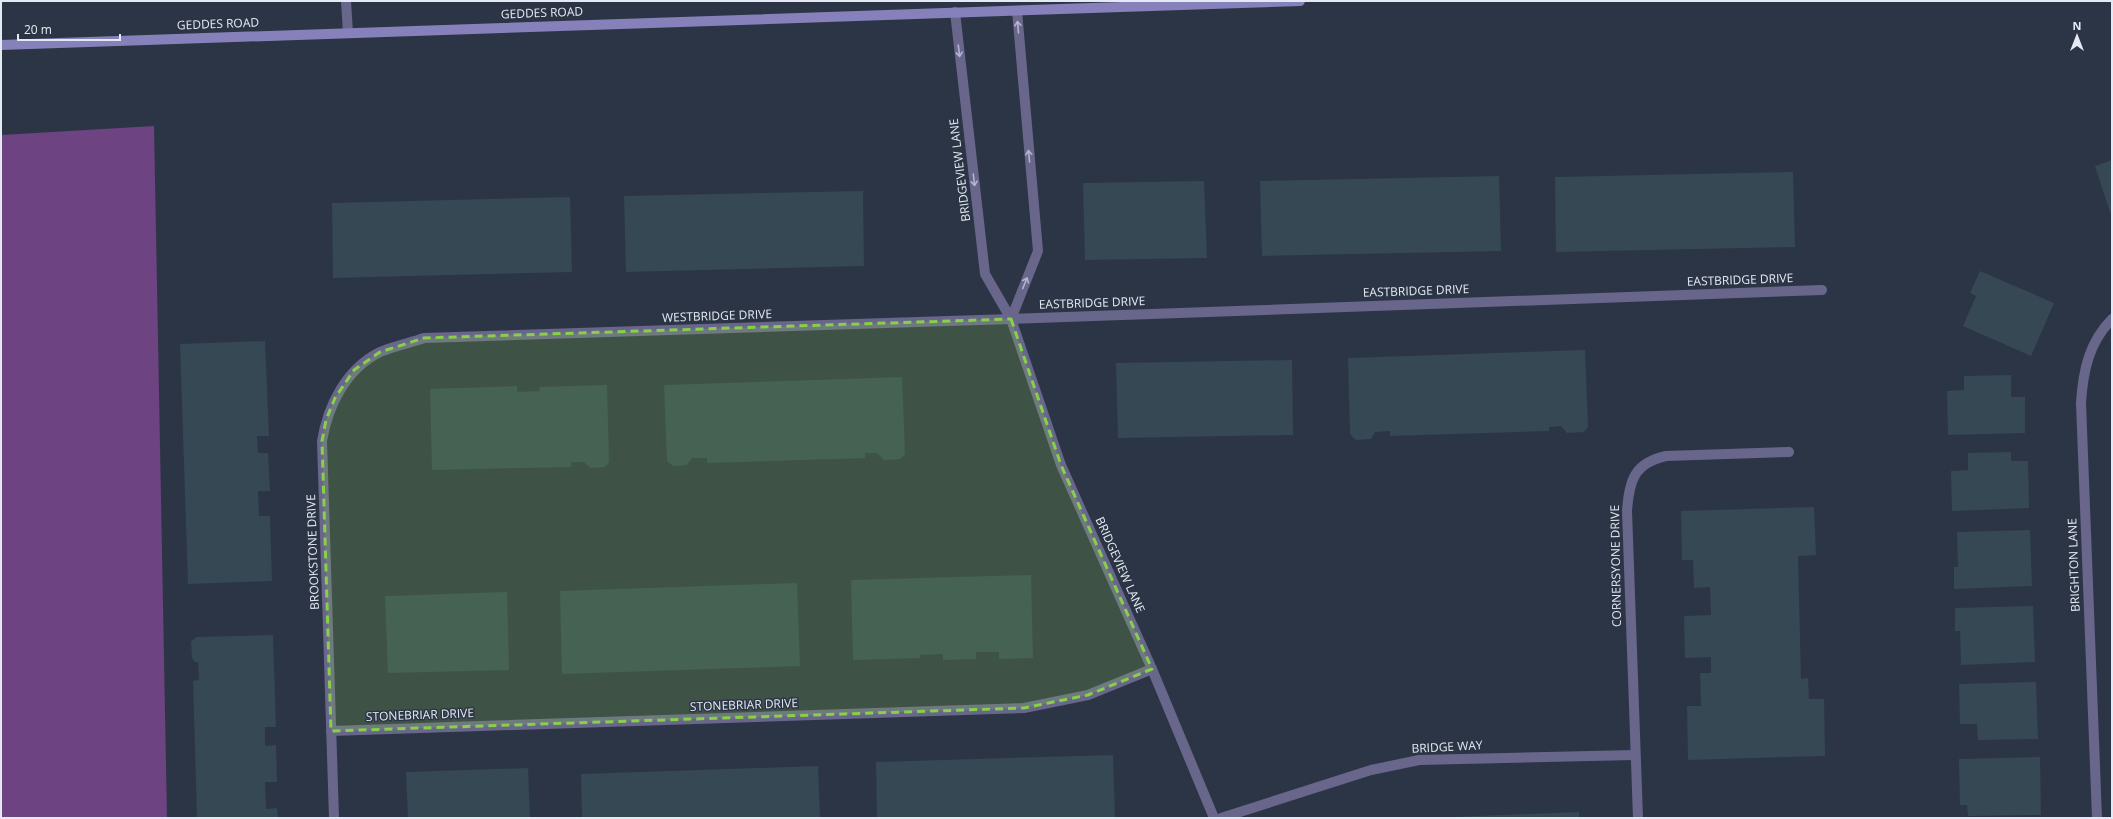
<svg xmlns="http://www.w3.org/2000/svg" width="2113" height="819" viewBox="0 0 2113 819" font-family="'Open Sans',sans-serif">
	<rect width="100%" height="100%" fill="#2c3545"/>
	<polygon fill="#6d4382" points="154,126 167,818 1,818 1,135"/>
	<g fill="#354854">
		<polygon points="2112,160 2112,218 2095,166"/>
		<polygon points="1793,172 1795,247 1556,252 1555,177"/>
		<polygon points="1499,176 1501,251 1262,256 1260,181"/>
		<polygon points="1204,181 1207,258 1085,260 1083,183"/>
		<polygon points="863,191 864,266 626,272 624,196"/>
		<polygon points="570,197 572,272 333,278 332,203"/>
		<polygon points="1980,271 2054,303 2031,356 1963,326 1976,296 1970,293"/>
		<polygon points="265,341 269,436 257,436 258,453 268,453 270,491 258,491 259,516 270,516 272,581 188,584 180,344"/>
		<polygon points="1585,350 1588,427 1584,432 1567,433 1561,426 1549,427 1549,431 1390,436 1390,431 1375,432 1371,439 1356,440 1350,434 1348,358"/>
		<polygon points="1292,360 1293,435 1118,438 1116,363"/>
		<polygon points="2011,375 2011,397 2025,397 2025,433 1948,435 1947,391 1964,390 1964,376"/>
		<polygon points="902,377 905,454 900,459 884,460 877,453 865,453 865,458 707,463 707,458 692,458 687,465 673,466 667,461 664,385"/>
		<polygon points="607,385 609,462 605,467 590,468 584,462 571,462 571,467 432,470 430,389 517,386 517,392 540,391 539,387"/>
		<polygon points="2011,452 2011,461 2028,461 2029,508 1952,511 1951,471 1968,470 1968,453"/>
		<polygon points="1814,507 1816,555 1798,556 1801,679 1808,678 1809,699 1824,699 1825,756 1688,760 1687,706 1701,706 1700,673 1711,673 1711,657 1685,658 1684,616 1711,615 1710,587 1694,588 1693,560 1682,560 1681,511"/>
		<polygon points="2030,530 2032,586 1954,589 1954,567 1958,567 1957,532"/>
		<polygon points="1031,575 1033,658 999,659 999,652 976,652 976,659 943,660 943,654 920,655 920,658 853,660 851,580"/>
		<polygon points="797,583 800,666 562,674 560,591"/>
		<polygon points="507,592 509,670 388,673 385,596"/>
		<polygon points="2033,606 2035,662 1961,665 1960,631 1955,631 1955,608"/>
		<polygon points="273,635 276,727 265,727 265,746 276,745 277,782 265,782 266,809 277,808 278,818 197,818 193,681 199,680 198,662 195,662 192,658 191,642 196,637"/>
		<polygon points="2036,682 2038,739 1978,740 1977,724 1960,724 1959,684"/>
		<polygon points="1113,755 1115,818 877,818 876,762"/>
		<polygon points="2040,757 2041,815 1968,816 1967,805 1960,805 1959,759"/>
		<polygon points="818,766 820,818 582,818 581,774"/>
		<polygon points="528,768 530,818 408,818 406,772"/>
		<polygon points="1579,812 1579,818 1451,818 1451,817"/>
	</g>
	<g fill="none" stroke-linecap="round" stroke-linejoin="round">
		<polyline stroke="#69668b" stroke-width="10" points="346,1 348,33"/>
		<g stroke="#69668b" stroke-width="10">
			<polyline points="955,12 985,274 1011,319 1061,465 1152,669 1214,818"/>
			<polyline points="1011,319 1038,251 1017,11"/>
			<polyline points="331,731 1024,708 1088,695 1152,669"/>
			<path d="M334,818L322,441C328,405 346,369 380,352C394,346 410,343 424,338L1011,319L1822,290"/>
			<polyline points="1221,818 1371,770 1419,760 1635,755"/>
			<path d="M1638,818L1627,511C1629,481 1634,463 1666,456L1789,452"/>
			<path d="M2097,818L2081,403C2083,371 2089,342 2112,319"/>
		</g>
		<polyline stroke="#8681ba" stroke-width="10" points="1,45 1300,1"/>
	</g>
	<defs><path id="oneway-shaft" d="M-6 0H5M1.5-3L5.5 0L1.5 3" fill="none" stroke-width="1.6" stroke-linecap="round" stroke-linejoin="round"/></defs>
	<g stroke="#b3b5ca">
		<use href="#oneway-shaft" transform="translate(1018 27) rotate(-95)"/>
		<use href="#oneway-shaft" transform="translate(959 51) rotate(83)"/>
		<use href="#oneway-shaft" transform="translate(1029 156) rotate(-96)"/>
		<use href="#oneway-shaft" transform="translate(974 180) rotate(83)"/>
		<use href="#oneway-shaft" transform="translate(1025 283) rotate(-68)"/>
	</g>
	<path fill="#88cf4a" fill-opacity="0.2" stroke="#88cf4a" stroke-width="3" stroke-dasharray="8 5" stroke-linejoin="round" d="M1011,319L1061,465L1152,669L1088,695L1024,708L331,731L322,441L326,420L335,398L354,370L380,352L424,338Z"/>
	<g text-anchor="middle" stroke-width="3" stroke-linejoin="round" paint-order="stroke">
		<g font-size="12" fill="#e4eaf4" stroke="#2c3545">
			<text transform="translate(542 13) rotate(-2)" y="4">GEDDES ROAD</text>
			<text transform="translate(218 24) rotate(-2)" y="4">GEDDES ROAD</text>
			<text transform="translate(960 170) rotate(-97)" y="4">BRIDGEVIEW LANE</text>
			<text transform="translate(1740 280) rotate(-2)" y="4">EASTBRIDGE DRIVE</text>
			<text transform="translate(1416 291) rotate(-2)" y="4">EASTBRIDGE DRIVE</text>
			<text transform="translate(1092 303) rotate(-2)" y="4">EASTBRIDGE DRIVE</text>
			<text transform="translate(717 316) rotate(-2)" y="4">WESTBRIDGE DRIVE</text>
			<text transform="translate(313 552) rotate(-92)" y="4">BROOKSTONE DRIVE</text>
			<text transform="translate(1120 565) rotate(66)" y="4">BRIDGEVIEW LANE</text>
			<text transform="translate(2074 565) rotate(-92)" y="4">BRIGHTON LANE</text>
			<text transform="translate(1616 566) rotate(-91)" y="4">CORNERSYONE DRIVE</text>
			<text transform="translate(744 705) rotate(-2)" y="4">STONEBRIAR DRIVE</text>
			<text transform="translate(420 715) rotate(-2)" y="4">STONEBRIAR DRIVE</text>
			<text transform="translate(1447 747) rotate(-3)" y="4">BRIDGE WAY</text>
		</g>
	</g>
	<rect width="2113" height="819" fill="none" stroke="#e4eaf4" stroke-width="4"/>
	<g transform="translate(2077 36)" stroke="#2c3545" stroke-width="3" paint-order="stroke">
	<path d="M0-3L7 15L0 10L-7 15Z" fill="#e4eaf4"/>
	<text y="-6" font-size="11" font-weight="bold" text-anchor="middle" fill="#e4eaf4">N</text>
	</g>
	<path d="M18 34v6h102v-6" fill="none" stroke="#e4eaf4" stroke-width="2"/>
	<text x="24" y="34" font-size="12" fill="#e4eaf4" stroke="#2c3545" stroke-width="3" paint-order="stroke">20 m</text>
</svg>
